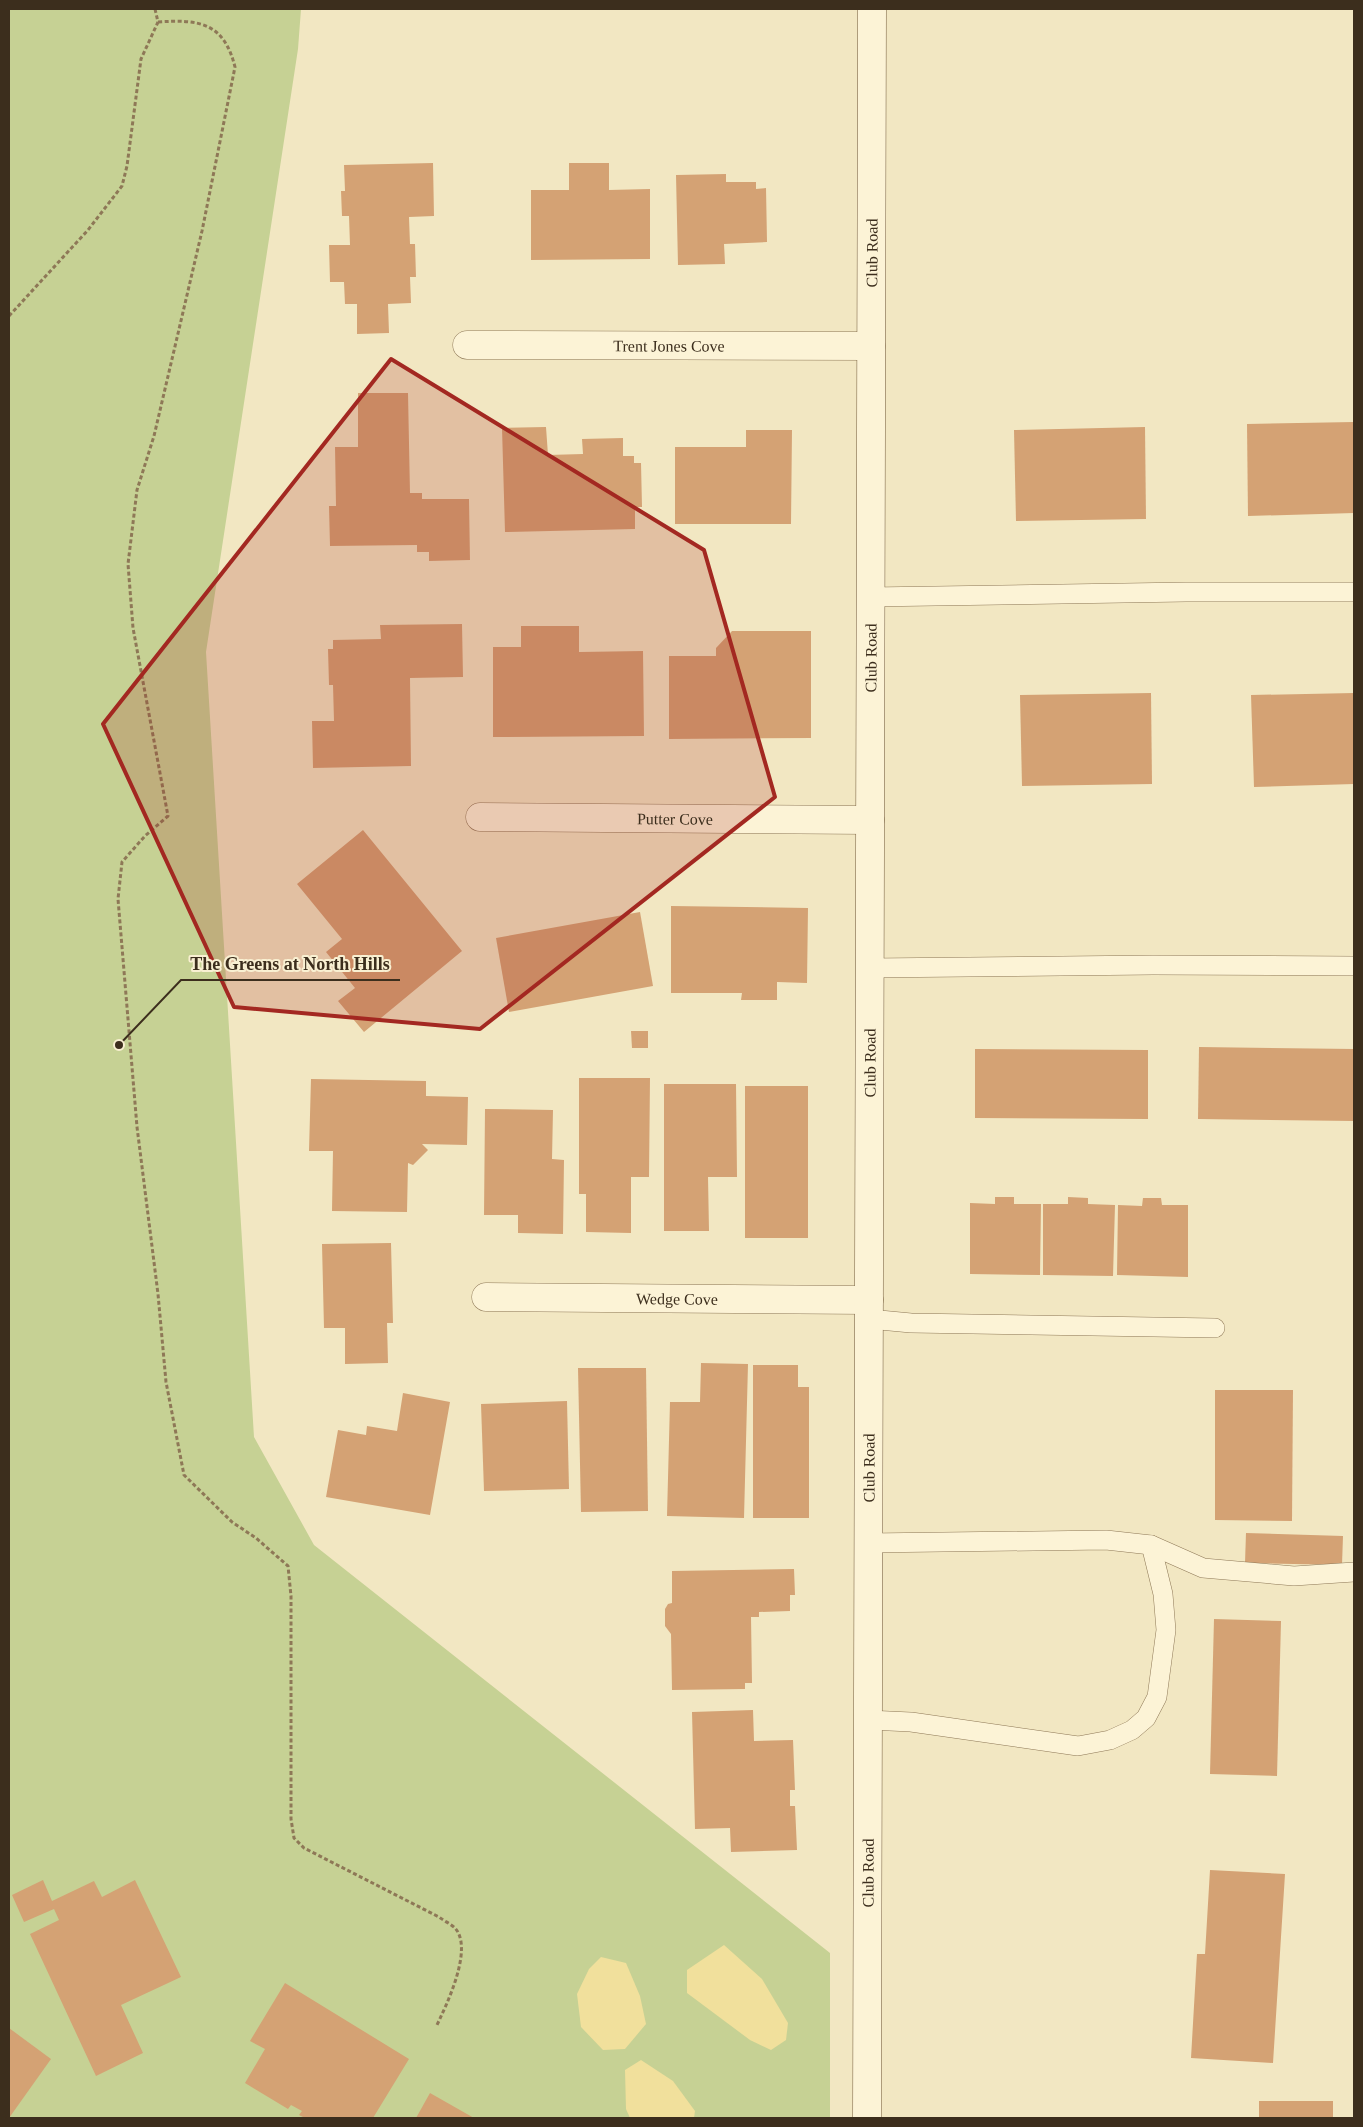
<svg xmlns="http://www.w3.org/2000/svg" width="1363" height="2127" viewBox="0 0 1363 2127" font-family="Georgia,serif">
	<rect width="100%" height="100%" fill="#f2e7c2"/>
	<polygon fill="#c6d194" points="9,9 301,9 298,49 206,652 254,1437 314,1545 830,1953 830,2118 9,2118"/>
	<g fill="#f1e09c">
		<polygon points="724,1945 762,1979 788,2023 786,2040 771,2050 750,2040 687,1993 687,1970"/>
		<polygon points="601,1957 626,1963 640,1996 646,2024 625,2049 603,2050 581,2027 577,1994 589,1969"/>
		<polygon points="641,2060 673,2081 695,2111 694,2118 630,2118 626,2109 625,2070"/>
	</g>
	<g fill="#d4a274">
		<polygon points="433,163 434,216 409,217 410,244 415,244 416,277 410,277 411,303 388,304 389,333 357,334 357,304 345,304 344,282 330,282 329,245 350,245 349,216 342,216 341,191 345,191 344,165"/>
		<polygon points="569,163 609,163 609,190 650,189 650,259 531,260 531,190 569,190"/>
		<polygon points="726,174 726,182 756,182 756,189 766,188 767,242 724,244 725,264 678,265 676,175"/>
		<polygon points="358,393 408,393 410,493 422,493 422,499 469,499 470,560 429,561 429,552 417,552 417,545 330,546 329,506 336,506 335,447 358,447"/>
		<polygon points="1354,422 1354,513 1248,516 1247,424"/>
		<polygon points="546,427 548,455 583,454 582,439 623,438 623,456 634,456 634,463 641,463 642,507 635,507 635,529 505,532 502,428"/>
		<polygon points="1145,427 1146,519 1016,521 1014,430"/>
		<polygon points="746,430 792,430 791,524 675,524 675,447 746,447"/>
		<polygon points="462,624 463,677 410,678 411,766 313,768 312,721 334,721 333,685 329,685 328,649 333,649 333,640 381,639 380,625"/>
		<polygon points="521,626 579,626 579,652 643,651 644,736 493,737 493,647 521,647"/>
		<polygon points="732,631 811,631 811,738 669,739 669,656 716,656 716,648"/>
		<polygon points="1151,693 1152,784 1022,786 1020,695"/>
		<polygon points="1354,693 1354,784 1254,787 1251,695"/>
		<polygon points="363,830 462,951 364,1032 338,1001 355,988 326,952 342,939 297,884"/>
		<polygon points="671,906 808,908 807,983 777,982 777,1000 741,1000 742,993 671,993"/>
		<polygon points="640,912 653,986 509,1012 496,938"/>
		<polygon points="631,1031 648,1031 648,1048 632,1048"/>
		<polygon points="1199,1047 1354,1049 1354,1121 1198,1119"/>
		<polygon points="975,1049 1148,1050 1148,1119 975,1118"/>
		<polygon points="579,1078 650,1078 649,1177 631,1177 631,1233 586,1232 586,1194 579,1194"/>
		<polygon points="311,1079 426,1081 426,1096 468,1097 467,1145 422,1144 428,1150 413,1165 408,1163 407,1212 332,1211 333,1151 309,1151"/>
		<polygon points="664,1084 736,1084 737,1177 708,1177 709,1231 664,1231"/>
		<rect x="745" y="1086" width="63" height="152"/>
		<polygon points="485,1109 553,1110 552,1159 564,1160 563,1234 518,1233 518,1215 484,1215"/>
		<polygon points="995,1197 1014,1197 1014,1204 1041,1204 1040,1275 970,1274 970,1203 995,1204"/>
		<polygon points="1068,1197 1088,1198 1088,1204 1115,1205 1113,1276 1043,1275 1043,1204 1068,1204"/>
		<polygon points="1143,1198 1161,1198 1162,1205 1188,1205 1188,1277 1117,1275 1118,1205 1142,1206"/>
		<polygon points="391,1243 393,1323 387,1323 388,1363 345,1364 345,1328 324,1328 322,1244"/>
		<polygon points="701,1363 748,1364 744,1518 667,1516 670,1402 700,1402"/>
		<polygon points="753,1365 798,1365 798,1387 809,1387 809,1518 753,1518"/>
		<polygon points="578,1368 646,1368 648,1511 581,1512"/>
		<polygon points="1215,1390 1293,1390 1292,1521 1215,1520"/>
		<polygon points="403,1393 450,1402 430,1515 326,1497 338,1430 366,1435 367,1426 397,1431"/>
		<polygon points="567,1401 569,1489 484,1491 481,1404"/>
		<polygon points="1246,1533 1343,1536 1342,1565 1245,1563"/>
		<polygon points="794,1569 795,1595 790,1595 790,1611 759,1612 759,1617 751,1617 752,1683 745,1683 745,1689 672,1690 671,1634 665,1626 665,1609 668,1604 672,1603 672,1571"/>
		<polygon points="1214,1619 1281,1621 1277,1776 1210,1774"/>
		<polygon points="753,1710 754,1741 793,1740 795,1790 790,1790 790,1806 795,1806 797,1850 731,1852 730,1828 695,1829 692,1712"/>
		<polygon points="1210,1870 1285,1874 1273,2063 1191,2058 1197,1954 1205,1954"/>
		<polygon points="43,1880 52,1901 94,1881 102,1897 135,1880 181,1977 121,2005 143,2053 96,2076 30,1934 59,1920 54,1909 24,1922 12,1895"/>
		<polygon points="285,1983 409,2059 373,2118 305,2118 299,2115 302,2111 291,2105 288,2109 245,2083 265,2049 250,2041"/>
		<polygon points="9,2028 51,2059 9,2118"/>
		<polygon points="430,2093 474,2118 416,2118"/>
		<rect x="1259" y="2101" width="74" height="17"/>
	</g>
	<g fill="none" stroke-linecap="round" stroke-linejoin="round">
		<defs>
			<g id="lane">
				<polyline points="870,597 1186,592 1354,592"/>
				<polyline points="870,968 1153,965 1354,966"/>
				<polyline points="869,1319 911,1323 1215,1328"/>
				<polyline points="868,1543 1106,1540 1151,1545 1203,1568 1294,1576 1354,1572"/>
				<polyline points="868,1720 911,1722 1078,1746 1110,1740 1132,1730 1146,1718 1157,1697 1166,1630 1163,1594 1151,1545"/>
			</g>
			<g id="street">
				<path id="s1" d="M467,345L871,346"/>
				<path id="s2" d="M480,817L870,820"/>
				<path id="s3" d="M486,1297L869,1300"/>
			</g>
			<g id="secondary">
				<path id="s4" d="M867,2118L872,9"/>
			</g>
		</defs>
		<use href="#lane" stroke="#8e7857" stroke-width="20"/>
		<use href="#street" stroke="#8e7857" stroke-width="29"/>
		<use href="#secondary" stroke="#70583a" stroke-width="29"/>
		<g stroke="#8e7857" stroke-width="3" stroke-dasharray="4 2.5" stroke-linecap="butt">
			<path d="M158,22C200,19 224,23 235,67L202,231L154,436L137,490L128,564L133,628L168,816L145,836L122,862L118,899L137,1127L158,1294L166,1382L184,1475L232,1522L256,1538L288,1566L291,1596V1819L294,1838L304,1848L439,1917C444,1921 451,1924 455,1928C474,1949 446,2006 436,2027"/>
			<polyline points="9,316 88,230 122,186 127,166 141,59 158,22 155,9"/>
		</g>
		<use href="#lane" stroke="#fcf3d6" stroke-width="19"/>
		<use href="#street" stroke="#fcf3d6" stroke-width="28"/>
		<use href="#secondary" stroke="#fcf3d6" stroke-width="28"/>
	</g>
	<path fill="#a32821" fill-opacity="0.2" stroke="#a32821" stroke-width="4" stroke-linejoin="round" d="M391,359L704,550L775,797L480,1029L234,1007L103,724Z"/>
	<g text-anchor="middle" stroke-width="4" stroke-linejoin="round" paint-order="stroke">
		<g font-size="16" fill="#3c2e1d" stroke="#f9f0d2">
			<text dy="6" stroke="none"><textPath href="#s4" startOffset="1865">Club Road</textPath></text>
			<text dy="6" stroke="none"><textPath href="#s1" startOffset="202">Trent Jones Cove</textPath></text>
			<text dy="6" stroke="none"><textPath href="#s4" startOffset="1460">Club Road</textPath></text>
			<text dy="6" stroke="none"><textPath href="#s2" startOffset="195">Putter Cove</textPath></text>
			<text dy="6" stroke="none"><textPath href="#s4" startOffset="1055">Club Road</textPath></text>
			<text dy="6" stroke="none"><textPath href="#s3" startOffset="191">Wedge Cove</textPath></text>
			<text dy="6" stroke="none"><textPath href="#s4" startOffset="650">Club Road</textPath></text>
			<text dy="6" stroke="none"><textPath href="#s4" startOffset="245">Club Road</textPath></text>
		</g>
	</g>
	<path fill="none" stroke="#3c2e1d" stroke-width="2" d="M119 1045L181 980H400"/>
	<circle fill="#3c2e1d" stroke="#f9f0d2" stroke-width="2" cx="119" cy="1045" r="5"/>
	<g font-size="18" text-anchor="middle" font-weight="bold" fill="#3c2e1d" stroke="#f9f0d2" stroke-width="4" stroke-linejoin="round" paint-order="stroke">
		<text x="290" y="970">The Greens at North Hills</text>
	</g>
	<rect width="1363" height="2127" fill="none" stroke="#3c2e1d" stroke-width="20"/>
</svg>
